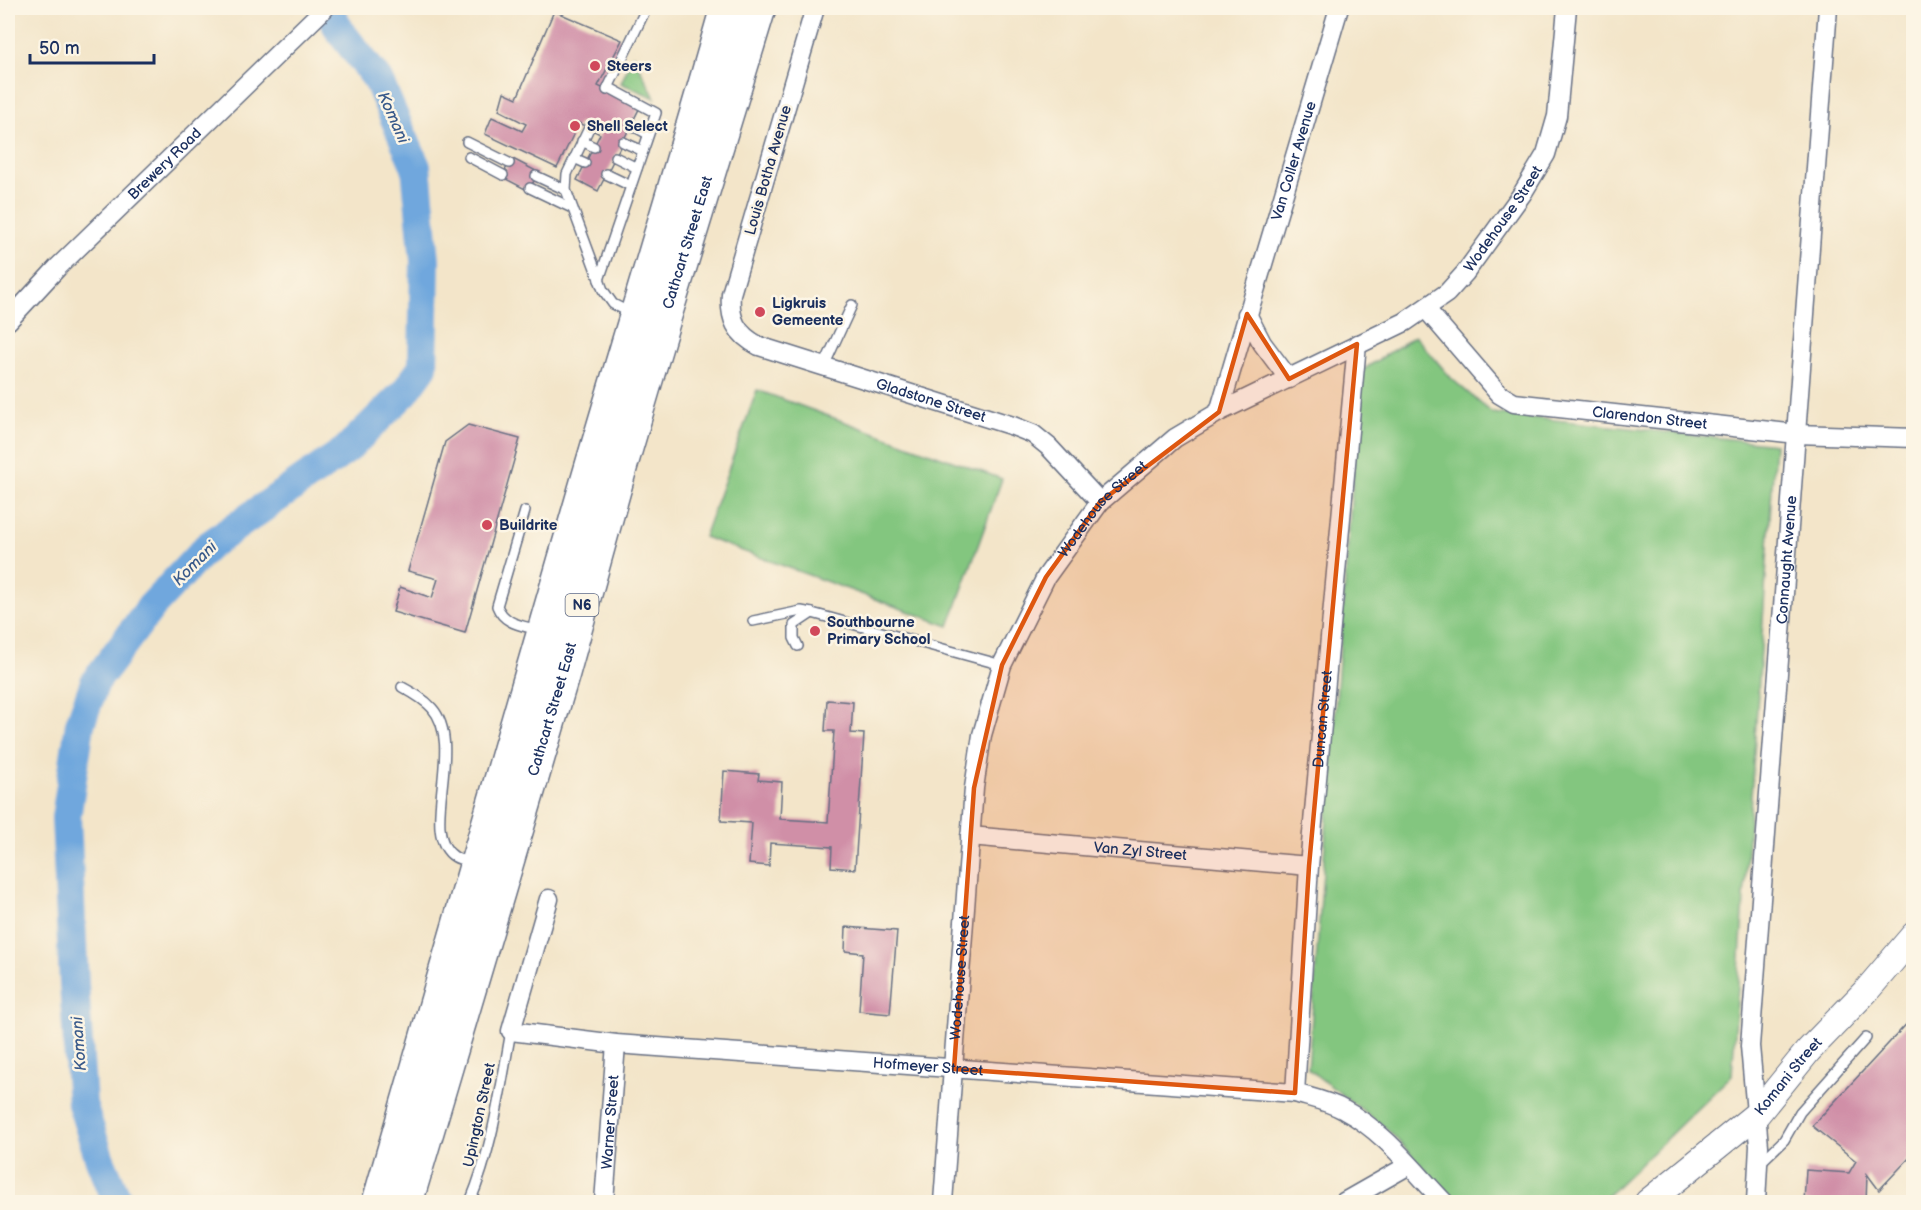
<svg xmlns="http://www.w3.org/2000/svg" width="1921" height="1210" viewBox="0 0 1921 1210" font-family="'Balsamiq Sans',sans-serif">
	<rect width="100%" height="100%" fill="#fcf5e5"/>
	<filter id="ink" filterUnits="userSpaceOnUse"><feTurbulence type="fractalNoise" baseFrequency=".0167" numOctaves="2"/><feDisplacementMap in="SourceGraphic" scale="12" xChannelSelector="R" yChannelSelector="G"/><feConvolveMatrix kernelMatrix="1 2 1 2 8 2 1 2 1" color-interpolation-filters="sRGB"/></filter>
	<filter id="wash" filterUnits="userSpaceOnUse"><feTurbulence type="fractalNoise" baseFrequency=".008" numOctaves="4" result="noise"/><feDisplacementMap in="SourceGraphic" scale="24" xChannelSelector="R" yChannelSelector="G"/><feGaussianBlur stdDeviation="1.35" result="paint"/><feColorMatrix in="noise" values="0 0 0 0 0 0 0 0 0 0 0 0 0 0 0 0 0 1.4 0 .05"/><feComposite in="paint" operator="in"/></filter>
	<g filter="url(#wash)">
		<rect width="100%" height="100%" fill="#f3e5c9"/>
		<g fill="#83c67f" stroke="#4f7a6e" stroke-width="1.5">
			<polygon points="633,55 655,98 621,83"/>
			<polygon points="1415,336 1452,379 1492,413 1775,444 1732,1075 1601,1202 1456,1202 1386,1128 1308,1069 1361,371"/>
			<polygon points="757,390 1002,479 949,626 704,537"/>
		</g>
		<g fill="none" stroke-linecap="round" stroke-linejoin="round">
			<polyline stroke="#6fa7dd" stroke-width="30" points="118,1202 100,1160 82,1104 74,984 66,818 80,724 95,682 151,607 208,546 346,450 405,392 423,367 425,260 416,167 378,80 340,31 328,8"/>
		</g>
		<g id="blocks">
			<g fill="#d08fa7">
				<polygon points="554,11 622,40 598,86 640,107 598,191 577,180 600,134 579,123 557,168 485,134 492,117 522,131 526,124 499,110 504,92 517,98"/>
				<polygon points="511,158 538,172 529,191 502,177"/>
				<polygon points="468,425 520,439 465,633 393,612 400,587 432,598 438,579 408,571 445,442"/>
				<polygon points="827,700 853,702 851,733 864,734 855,869 831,867 832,847 770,843 769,866 749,864 752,823 721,821 724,771 759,774 758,780 782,782 780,819 828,822 834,731 825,731"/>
				<polygon points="846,927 897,931 890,1014 859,1011 863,953 845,951"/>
				<polygon points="1914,1016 1914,1153 1879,1190 1867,1174 1866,1202 1804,1202 1806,1170 1849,1173 1856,1161 1812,1126"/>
			</g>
		</g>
	</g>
	<g filter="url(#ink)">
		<use href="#blocks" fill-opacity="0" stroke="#676f83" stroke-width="1.5"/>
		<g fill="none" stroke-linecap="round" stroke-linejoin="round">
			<defs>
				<g id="lane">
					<polyline points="607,90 644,13"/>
					<polyline points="631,125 648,134"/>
					<polyline points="589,128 567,174 566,190 603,290 613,304 631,313"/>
					<polyline points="582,141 594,147"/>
					<polyline points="467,142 509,163"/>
					<polyline points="623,142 643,151"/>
					<polyline points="469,157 503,175"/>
					<polyline points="615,157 637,168"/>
					<polyline points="574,158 585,163"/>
					<polyline points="606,174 631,186"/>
					<polyline points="536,176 566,190"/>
					<polyline points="530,188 572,208"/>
					<polyline points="599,280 656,113 608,87"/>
					<polyline points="824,366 852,305"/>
					<path d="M525,511L497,606C504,624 521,625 538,630"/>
					<polyline points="753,621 801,611 812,613 1002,665"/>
					<polyline points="798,646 794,638 794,625 812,613"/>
					<path d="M402,687C413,693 424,699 432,708C466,746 417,834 455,857C460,860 467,861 473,862"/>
					<polyline points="1760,1163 1784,1140 1800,1112 1866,1038"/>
					<path d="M470,1202C493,1147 500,1091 511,1031"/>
				</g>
				<g id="street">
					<path id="s1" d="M815,8L731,294C729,319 736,334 759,346L1013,426L1033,434L1049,447L1100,502"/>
					<path id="s2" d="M1426,309L1499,394L1514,403L1797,434L1914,438"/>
					<polyline points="1247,314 1262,343 1289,379"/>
					<path id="s3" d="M8,321L58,267L325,8"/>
					<path id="s4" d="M1219,412L1339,8"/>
					<path id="s5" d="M970,836L1309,866"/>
					<path id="s6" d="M549,899L511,1031L616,1044L1295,1093C1311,1098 1328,1101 1344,1110C1384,1131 1413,1170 1444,1202"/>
					<path id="s7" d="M1295,1093L1309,866L1357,344"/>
					<path id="s8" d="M604,1202L616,1044"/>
					<path id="s9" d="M943,1202L974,788L982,735L1002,665L1046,577L1100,502L1175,438L1219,412L1405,322L1447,293L1465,273L1522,194L1546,154L1557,116L1567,8"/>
					<polyline points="1344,1202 1409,1165"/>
					<path id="s10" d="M1756,1202L1759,1146L1750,1046L1828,8"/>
				</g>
				<g id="secondary">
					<path id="s11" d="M1648,1202L1757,1114L1808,1051L1867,990L1914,935"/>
				</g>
				<g id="highway">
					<path d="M379,1202C446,975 510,746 577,517C626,347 679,178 727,8"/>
					<path id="s12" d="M406,1202L563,673L620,468L663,322L759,8"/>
				</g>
			</defs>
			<use href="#lane" stroke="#676f83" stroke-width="12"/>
			<use href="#street" stroke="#676f83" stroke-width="21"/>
			<use href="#secondary" stroke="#676f83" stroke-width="28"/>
			<use href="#highway" stroke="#676f83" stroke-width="36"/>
			<use href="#lane" stroke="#fff" stroke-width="9"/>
			<use href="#street" stroke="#fff" stroke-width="18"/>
			<use href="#secondary" stroke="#fff" stroke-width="26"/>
			<use href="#highway" stroke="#fff" stroke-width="33"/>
		</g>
	</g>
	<path fill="#de5710" fill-opacity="0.2" stroke="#de5710" stroke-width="4.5" stroke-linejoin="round" d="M1247,314L1289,379L1357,344L1309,866L1295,1093L954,1069L974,788L1002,665L1046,577L1100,502L1219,412Z"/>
	<g fill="#d1495b" stroke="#fcf5e5" stroke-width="2">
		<circle cx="595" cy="66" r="6"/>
		<circle cx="575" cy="126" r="6"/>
		<circle cx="760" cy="312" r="6"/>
		<circle cx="487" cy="525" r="6"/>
		<circle cx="815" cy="631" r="6"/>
	</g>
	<g text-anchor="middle" stroke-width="5" stroke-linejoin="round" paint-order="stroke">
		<rect fill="#fcf5e5" stroke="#5e6a86" stroke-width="1.5" x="565.5" y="594" width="33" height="22" rx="4.5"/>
		<g font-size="14" font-weight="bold" fill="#1b2f5e">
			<text x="582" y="610">N6</text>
		</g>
		<g font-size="15" font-weight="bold" fill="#1b2f5e" stroke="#fcf5e5" text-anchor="start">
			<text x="607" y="71">Steers</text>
			<text x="587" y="131">Shell Select</text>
			<text x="772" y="308">Ligkruis<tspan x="772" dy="17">Gemeente</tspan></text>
			<text x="499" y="530">Buildrite</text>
			<text x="827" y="627">Southbourne<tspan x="827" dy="17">Primary School</tspan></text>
		</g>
		<g font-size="15" fill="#1b2f5e" stroke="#fcf5e5">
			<text dy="5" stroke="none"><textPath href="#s4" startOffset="262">Van Coller Avenue</textPath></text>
			<text dy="5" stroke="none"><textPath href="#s3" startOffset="222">Brewery Road</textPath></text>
			<text transform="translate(768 170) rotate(-74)" y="5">Louis Botha Avenue</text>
			<text dy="5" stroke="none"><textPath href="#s9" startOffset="1233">Wodehouse Street</textPath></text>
			<text dy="5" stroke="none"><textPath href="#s12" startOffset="1000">Cathcart Street East</textPath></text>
			<text dy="5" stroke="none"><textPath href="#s1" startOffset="542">Gladstone Street</textPath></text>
			<text dy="5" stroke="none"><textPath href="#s2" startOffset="266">Clarendon Street</textPath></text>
			<text dy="5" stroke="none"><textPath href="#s9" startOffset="729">Wodehouse Street</textPath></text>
			<text dy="5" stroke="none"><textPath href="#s10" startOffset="644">Connaught Avenue</textPath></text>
			<text dy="5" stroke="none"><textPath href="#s12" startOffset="514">Cathcart Street East</textPath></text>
			<text dy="5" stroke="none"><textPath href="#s7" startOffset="375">Duncan Street</textPath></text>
			<text dy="5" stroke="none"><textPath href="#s5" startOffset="171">Van Zyl Street</textPath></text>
			<text dy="5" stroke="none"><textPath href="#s9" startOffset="225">Wodehouse Street</textPath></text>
			<text dy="5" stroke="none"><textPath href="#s6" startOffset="556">Hofmeyer Street</textPath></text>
			<text dy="5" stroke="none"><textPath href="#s11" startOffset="189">Komani Street</textPath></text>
			<text transform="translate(479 1115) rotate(-78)" y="5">Upington Street</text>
			<text dy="5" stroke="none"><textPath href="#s8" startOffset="80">Warner Street</textPath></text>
		</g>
		<g font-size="16" font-style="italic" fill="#38598a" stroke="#fcf5e5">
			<text transform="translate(394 117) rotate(66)" y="6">Komani</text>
			<text transform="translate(194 563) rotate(-45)" y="6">Komani</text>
			<text transform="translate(78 1044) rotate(-94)" y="6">Komani</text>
		</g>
	</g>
	<rect width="1921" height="1210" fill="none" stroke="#fcf5e5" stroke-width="30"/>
	<path d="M30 54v9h124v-9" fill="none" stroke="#1b2f5e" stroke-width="3"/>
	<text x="39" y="54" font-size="18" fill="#1b2f5e" stroke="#fcf5e5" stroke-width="4.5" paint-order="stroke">50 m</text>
</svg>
